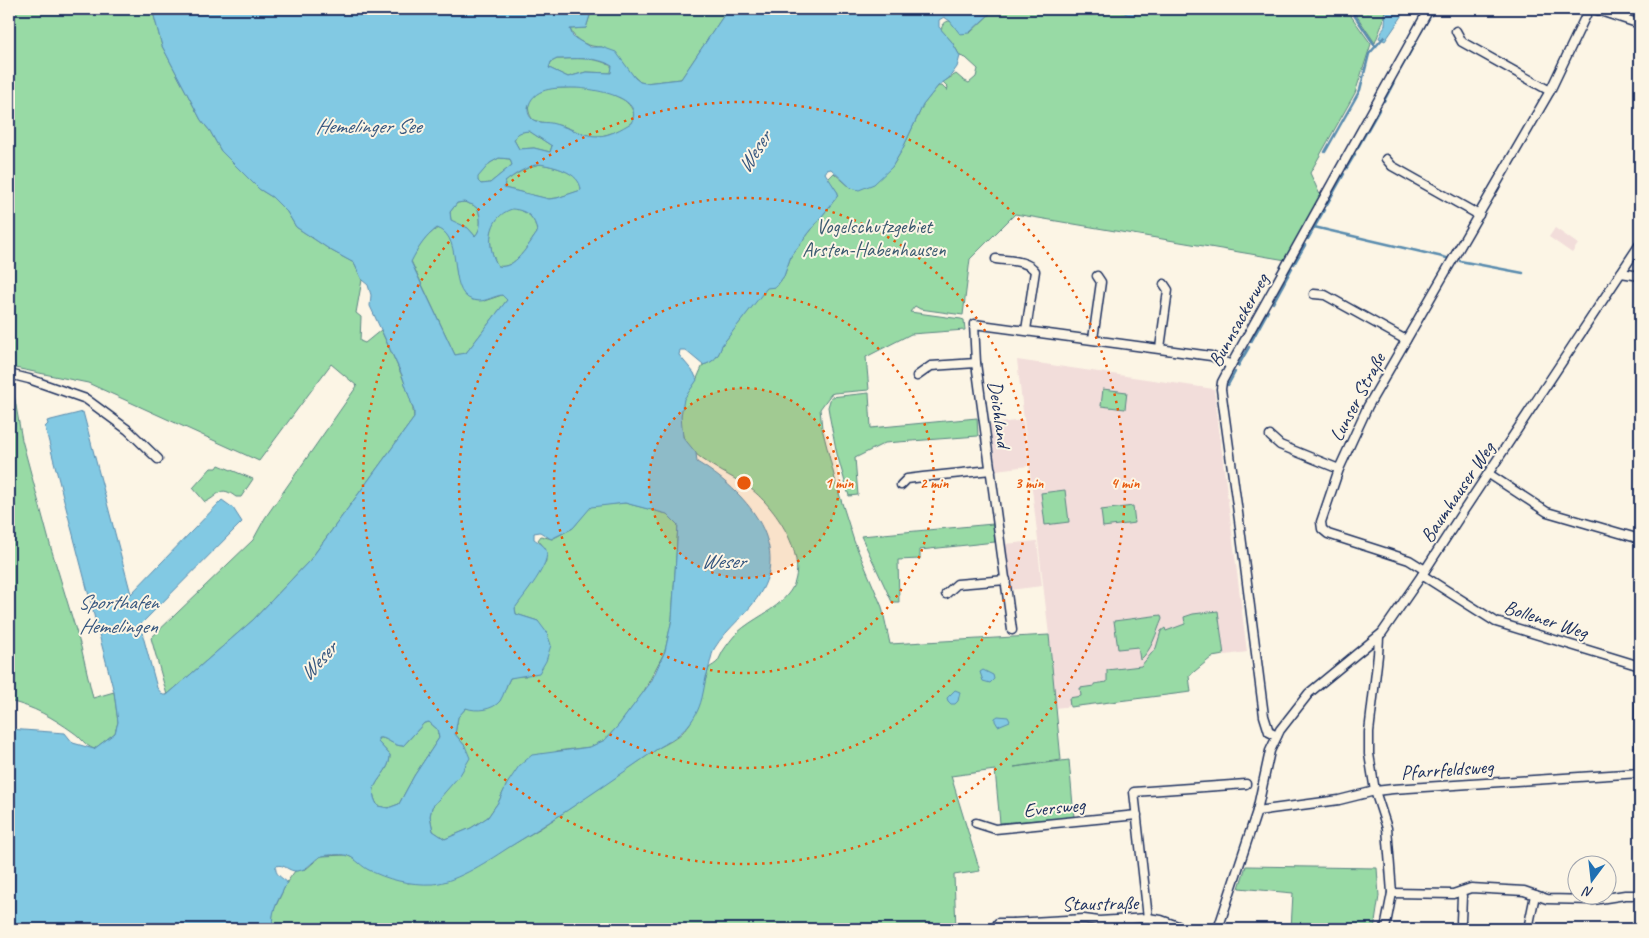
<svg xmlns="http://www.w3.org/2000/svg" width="1649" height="938" viewBox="0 0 1649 938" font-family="Caveat,sans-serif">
	<rect width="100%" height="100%" fill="#fcf5e5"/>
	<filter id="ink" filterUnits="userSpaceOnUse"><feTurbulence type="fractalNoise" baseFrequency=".02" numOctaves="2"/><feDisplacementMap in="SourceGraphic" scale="10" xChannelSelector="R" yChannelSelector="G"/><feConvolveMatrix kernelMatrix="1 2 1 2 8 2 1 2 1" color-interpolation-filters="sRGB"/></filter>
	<g filter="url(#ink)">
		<g fill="#f2ddda">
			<polygon points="1555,228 1578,244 1572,253 1549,237"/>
			<polygon points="1017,360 1214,389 1247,652 1212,657 1199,666 1189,676 1191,692 1055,708 1049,635"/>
			<polygon points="1023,420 1029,466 996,470 990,424"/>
			<polygon points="1037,541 1042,586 1009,590 1004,544"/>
		</g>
		<g fill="#98daa5" stroke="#5a8482">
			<path d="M9,9H154L153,12L162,46L201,120L210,131L221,151L259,189L272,197L287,212L296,227L332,251L354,263L362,280L356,313L361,317L360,341L365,343L381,330C391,353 413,394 414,418L310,560L253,620L167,695L151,638L253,540L265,518L357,386L331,364L259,461L88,383L15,368L14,372L9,371Z"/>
			<path d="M592,9H728L681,79L645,83L640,82L602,47C589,47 575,42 570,29L586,28Z"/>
			<path d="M995,9H1121L1122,12L1140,13L1144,9H1346L1371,44L1355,93L1310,173L1321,197L1286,260L1015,214L970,259L963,315L920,309L915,306L910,312L961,319L964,320L965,330L911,334L866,357L869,390L834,393L831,394L820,409L822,428L837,487L854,541L882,607L890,644L1049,635L1061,760L1014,767L1069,760L1074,817L1000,823L995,770L951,776L980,871L954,875L956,929H274L272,923L273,912L287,882L295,871L306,869L321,856L346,855L408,883L463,874L541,828L660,747C666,744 672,741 677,737C699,721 701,692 709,668C711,666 716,664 718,661C720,658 721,654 723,651C727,645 732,638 737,633C753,618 775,611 788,594C814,563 776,508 751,489C732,475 690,459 683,436C680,425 680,408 684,398C686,393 692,387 695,382C698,377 700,371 703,365C714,362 719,356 722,345L767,287H776L784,276L791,256L836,198L838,193L828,179L834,173L851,188L892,167L902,150L923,105L938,86H942L947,91L948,87L943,82L956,74L963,80L969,83L976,77L978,69L966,58L960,56L952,42L941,30C942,25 945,21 950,21L970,33Z"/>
			<polygon points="1352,9 1363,9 1367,13 1370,9 1385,9 1383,22 1375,43"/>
			<path d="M557,59C573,59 598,56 612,67L611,73L586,72L568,77L549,68L551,62Z"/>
			<path d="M564,88C584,87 603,88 620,98C628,101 639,114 631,123C627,128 608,135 600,136C588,138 574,130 563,126C553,124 543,123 533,120C524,108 529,96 543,90C549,88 558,88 564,88Z"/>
			<path d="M529,131L552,146L550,152L534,148L519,149L514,140C517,132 521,132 529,131Z"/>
			<polygon points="499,158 510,159 512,165 490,183 481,184 478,181 477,177 490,163"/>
			<path d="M539,164C554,166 580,172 582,190L557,198L548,199L504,188L505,182C515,174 526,168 539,164Z"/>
			<path d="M464,202L473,205L478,209C481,219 482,229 475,236L468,228L451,221L450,212L457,203Z"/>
			<path d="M511,208C526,210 536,217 537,233C528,245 515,270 498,266C486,247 487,217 511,208Z"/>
			<path d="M438,228C456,234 455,261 457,276L484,301L502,295L507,298V300L466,353L455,355L411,261C418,248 425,236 438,228Z"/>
			<path d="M9,382L12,383L22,440L51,548L81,647L93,698L114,692L118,722L115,733L94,749C84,745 82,738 73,732C52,717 34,707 9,701Z"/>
			<polygon points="1103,389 1127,392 1125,409 1101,406"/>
			<polygon points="869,393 871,428 977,418 978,436 885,443 855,458 858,495 849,496 837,454 830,419 828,407 831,397"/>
			<path d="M219,465L253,479L241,497H236C219,484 220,496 205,502L193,488L211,468H217Z"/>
			<polygon points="1065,490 1069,522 1045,525 1041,493"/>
			<polygon points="625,503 668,514 678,525 672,619 665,651 643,693 618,726 605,740 590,747 557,751 507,784 499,801 488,817 471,828 445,839 433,831 430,816 432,807 444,793 465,746 455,734 458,717 466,708 499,702 510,678 517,676 526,676 538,621 516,614 515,608 546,561 544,547 538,540 541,536 552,539 573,528 591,506"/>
			<polygon points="1133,506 1135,523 1103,527 1101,510"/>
			<polygon points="993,524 995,542 920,550 920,559 898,560 899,602 892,602 861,536"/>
			<polygon points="1218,611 1224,655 1212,657 1189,676 1191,692 1070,707 1069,698 1081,696 1080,688 1094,686 1094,684 1107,682 1107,670 1141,666 1156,648 1161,631 1165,628 1166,631 1185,624 1184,617 1193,614"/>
			<path d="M1161,615L1162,619C1156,633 1152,650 1140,660L1138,647L1118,649L1114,621Z"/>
			<path d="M429,722L437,729L439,738L414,776L399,804L388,808L378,806C363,783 390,777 390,755L378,742V738C386,736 392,746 403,746L424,723Z"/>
			<polygon points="1246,866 1377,868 1379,896 1374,929 1291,929 1293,893 1239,888"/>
		</g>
		<g fill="#82c9e3" stroke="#598bae" fill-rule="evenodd">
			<path d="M154,9H592L586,28L570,29L573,37L590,47H602L616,52L635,78L640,82L645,83L681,79L728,9H995L969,33L960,34L950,21L944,17L939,20V27L952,42L960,56L957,67L949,78L938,86L923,105L902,150L892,167L874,184L859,190L851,188L831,169L827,170L825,173L838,193L836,198L791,256L784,276L776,287L767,288L722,345C719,356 714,362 703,365L685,350H680L679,355L694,373L697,380L684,399L681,416L683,437L696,453L697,462C739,487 790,538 762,590C750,613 727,627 714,649C711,656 710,664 708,671C705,678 705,685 703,693C698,720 683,734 660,747C611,781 562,815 511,846C491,859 457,882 433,884C410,885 387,880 367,869C360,865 353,856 345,855C341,854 326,855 322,856C313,859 309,870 297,871C289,872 284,863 276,866C274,874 282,878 287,882C281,896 268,914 274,929H9V729L65,733L73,743L94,749L115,733L118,722L114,692L45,427L48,424L47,421L83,412L131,594L222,500L233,508L242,522L140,625L157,688L163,695H167L253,620L310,560L414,418V411L402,375L370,306L371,295L368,285L362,280L354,263L332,251L296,227L287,212L272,197L259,189L221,151L210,131L201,120L162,46L153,12ZM557,59C573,59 598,56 612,66L611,73L586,72L568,77L549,68L551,62ZM576,88C592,89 646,96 631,123C621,129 611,135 599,136C586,137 565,126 551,123C544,122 537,123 532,119C528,115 527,110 529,105C535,86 560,88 576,88ZM529,131L552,146L550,152L534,148L519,149L514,140C517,132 521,132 529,131ZM499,158L510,159L512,165L490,183L481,184L478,181V177L490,163ZM539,164C553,166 580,172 581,190L557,198L549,199L504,188L505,182C515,174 526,167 539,164ZM464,202L473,205L478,209C481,218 482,229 475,236L468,228L451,220L450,212L457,203ZM512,209C526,210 536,217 537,233C528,245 515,270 498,266C486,247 487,217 512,209ZM437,228C467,237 443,300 479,301C487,301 494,296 502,295L507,300L466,353L455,355L411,262C418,248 425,237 437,228ZM625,503L667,514L678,525L672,619L665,651L651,682L618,726L605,740L590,747L532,755L519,766L507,784L499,801L488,817L471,828L445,839L433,831L430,816L432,807L460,775L470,758L465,746L455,734L458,717L466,708C476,712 493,710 500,701C504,695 506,685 510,678L539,673L546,661L551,645L547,633L538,621L516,614L515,608C523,597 552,562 546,550C544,545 538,542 534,539V533L540,532L551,539L573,528L591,507ZM429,722L437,729L439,738L414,776L399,804L388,808L378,806C363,783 390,777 390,755L378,742V738C386,736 392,746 403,746L424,723Z"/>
			<path d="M1121,9H1144C1137,15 1126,18 1121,9Z"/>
			<polygon points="1386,9 1407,9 1385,41 1379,38 1385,25"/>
			<polygon points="983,670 993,675 994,679 990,683 983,681 980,672"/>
			<polygon points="955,690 960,692 958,701 955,704 951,704 948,701 947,698"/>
			<polygon points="998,716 1008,717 1010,721 998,726 995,721 995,718"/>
		</g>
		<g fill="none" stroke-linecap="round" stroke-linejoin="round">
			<g stroke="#598bae" stroke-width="2.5">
				<polyline points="1350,9 1376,47"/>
				<polyline points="1420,34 1434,9"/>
				<polyline points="1399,72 1416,42"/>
				<polyline points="1384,101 1394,82"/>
				<polyline points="1357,149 1379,110"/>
				<polyline points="1325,152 1360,90 1369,54 1384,37"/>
				<polyline points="1346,169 1355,154"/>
				<polyline points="1326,206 1344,174"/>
				<polyline points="1314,227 1447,258"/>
				<polyline points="1308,239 1324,210"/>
				<polyline points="1460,261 1523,273"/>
				<polyline points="1294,264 1305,245"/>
				<polyline points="1273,303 1292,268"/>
				<polyline points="1251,342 1268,311"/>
				<polyline points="1238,366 1249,347"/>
				<polyline points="1228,385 1235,372"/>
			</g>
			<defs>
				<g id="minor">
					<polyline points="1594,9 1640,24"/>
					<polyline points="1456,31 1462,42 1550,91"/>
					<polyline points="1386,159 1392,166 1479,215"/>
					<path d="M996,259C1009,261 1027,260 1035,271L1026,330"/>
					<polyline points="1621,273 1640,276"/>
					<polyline points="1314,294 1325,295 1406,340"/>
					<polyline points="1093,339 1101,282 1097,276"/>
					<polyline points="1160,348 1168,290 1164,284"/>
					<polyline points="9,374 29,379 86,399 128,430 158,459"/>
					<polyline points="917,376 931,366 976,363"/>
					<polyline points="1270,436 1280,445 1339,469"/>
					<polyline points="1489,474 1547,512 1640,539"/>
					<polyline points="901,485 907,479 923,477 991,470"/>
					<polyline points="1425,570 1409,560 1328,534 1322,529 1321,522 1339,469 1368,406 1550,91 1589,9"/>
					<polyline points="1422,575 1496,622 1640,666"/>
					<polyline points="946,594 957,584 1006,580"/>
					<polyline points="1012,630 976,363 974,324 1211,356 1231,365"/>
					<polyline points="1379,637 1378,655 1369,732 1369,754 1375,791 1387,828 1392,893 1385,929"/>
					<polyline points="1277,736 1269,732 1264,716 1239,520 1221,389 1222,382 1231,365 1429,9"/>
					<polyline points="1639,773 1640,665"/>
					<polyline points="1257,811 1339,800 1375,791 1393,789 1640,773"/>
					<polyline points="976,823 995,829 1137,815"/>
					<polyline points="1460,892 1462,896 1461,921"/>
					<polyline points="1392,893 1453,894 1471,888 1524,891 1547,899 1593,900 1625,895 1640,895"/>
					<polyline points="1148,918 1134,792 1246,784"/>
					<polyline points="1013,923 1084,919 1099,921 1148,918 1161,920 1186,929"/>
					<polyline points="995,929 998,923 1013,923 1011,929"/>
					<polyline points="1218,929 1257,811 1270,751 1280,730 1309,693 1382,633 1422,575 1462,513 1640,244"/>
					<polyline points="1528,929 1535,895"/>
				</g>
			</defs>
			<use href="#minor" stroke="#1b2f5e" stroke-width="11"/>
			<use href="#minor" stroke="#fcf5e5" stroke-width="8"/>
		</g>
	</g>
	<circle cx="744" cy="483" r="95" fill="#e8590c" fill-opacity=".12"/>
	<g fill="none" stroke="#e8590c" stroke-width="2.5" stroke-dasharray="2.5 5">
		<circle cx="744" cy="483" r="95"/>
		<circle cx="744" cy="483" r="190"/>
		<circle cx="744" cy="483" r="285"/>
		<circle cx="744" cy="483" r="381"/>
	</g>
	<g text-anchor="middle" stroke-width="4" stroke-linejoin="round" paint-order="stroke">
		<g font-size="20" fill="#3a5a70" stroke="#fcf5e5">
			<text x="874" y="233">Vogelschutzgebiet<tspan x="874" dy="23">Arsten-Habenhausen</tspan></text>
		</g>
		<g font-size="20" fill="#1b2f5e" stroke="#fcf5e5">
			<text transform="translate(1238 320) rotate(-61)" y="7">Bunnsackerweg</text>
			<text transform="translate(1357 397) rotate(-62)" y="7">Lunser Straße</text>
			<text transform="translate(1000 414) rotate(82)" y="7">Deichland</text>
			<text transform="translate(1457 492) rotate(-56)" y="7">Baumhauser Weg</text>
			<text transform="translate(1546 619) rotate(18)" y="7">Bollener Weg</text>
			<text transform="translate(1447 769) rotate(-4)" y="7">Pfarrfeldsweg</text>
			<text transform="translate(1054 807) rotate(-6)" y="7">Eversweg</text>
			<text transform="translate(1100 903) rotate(-1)" y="7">Staustraße</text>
		</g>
		<g font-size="21" font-style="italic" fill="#35567f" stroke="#fcf5e5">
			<text x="368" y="133">Hemelinger See</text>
			<text transform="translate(754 152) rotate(-57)" y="7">Weser</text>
			<text x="723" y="568">Weser</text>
			<text x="118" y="609">Sporthafen<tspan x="118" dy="24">Hemelingen</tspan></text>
			<text transform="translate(318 661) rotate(-47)" y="7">Weser</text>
		</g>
	</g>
	<circle cx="744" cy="483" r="8" fill="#e8590c" stroke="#fcf5e5" stroke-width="2.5"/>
	<g font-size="15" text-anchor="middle" font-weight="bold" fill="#e8590c" stroke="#fcf5e5" stroke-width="4" stroke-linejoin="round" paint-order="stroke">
		<text x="839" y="488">1 min</text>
		<text x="934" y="488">2 min</text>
		<text x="1029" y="488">3 min</text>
		<text x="1125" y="488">4 min</text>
	</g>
	<rect width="1649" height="938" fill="none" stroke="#fcf5e5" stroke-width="30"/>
	<rect x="15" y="15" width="1619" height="908" fill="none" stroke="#1b2f5e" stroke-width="2" filter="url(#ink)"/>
	<g transform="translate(1592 880) rotate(195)"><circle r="24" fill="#fcf5e5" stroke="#a2a6af"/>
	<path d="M0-4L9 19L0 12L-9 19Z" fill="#1f6fb2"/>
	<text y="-8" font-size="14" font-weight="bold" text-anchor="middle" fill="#1b2f5e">N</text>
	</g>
</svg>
